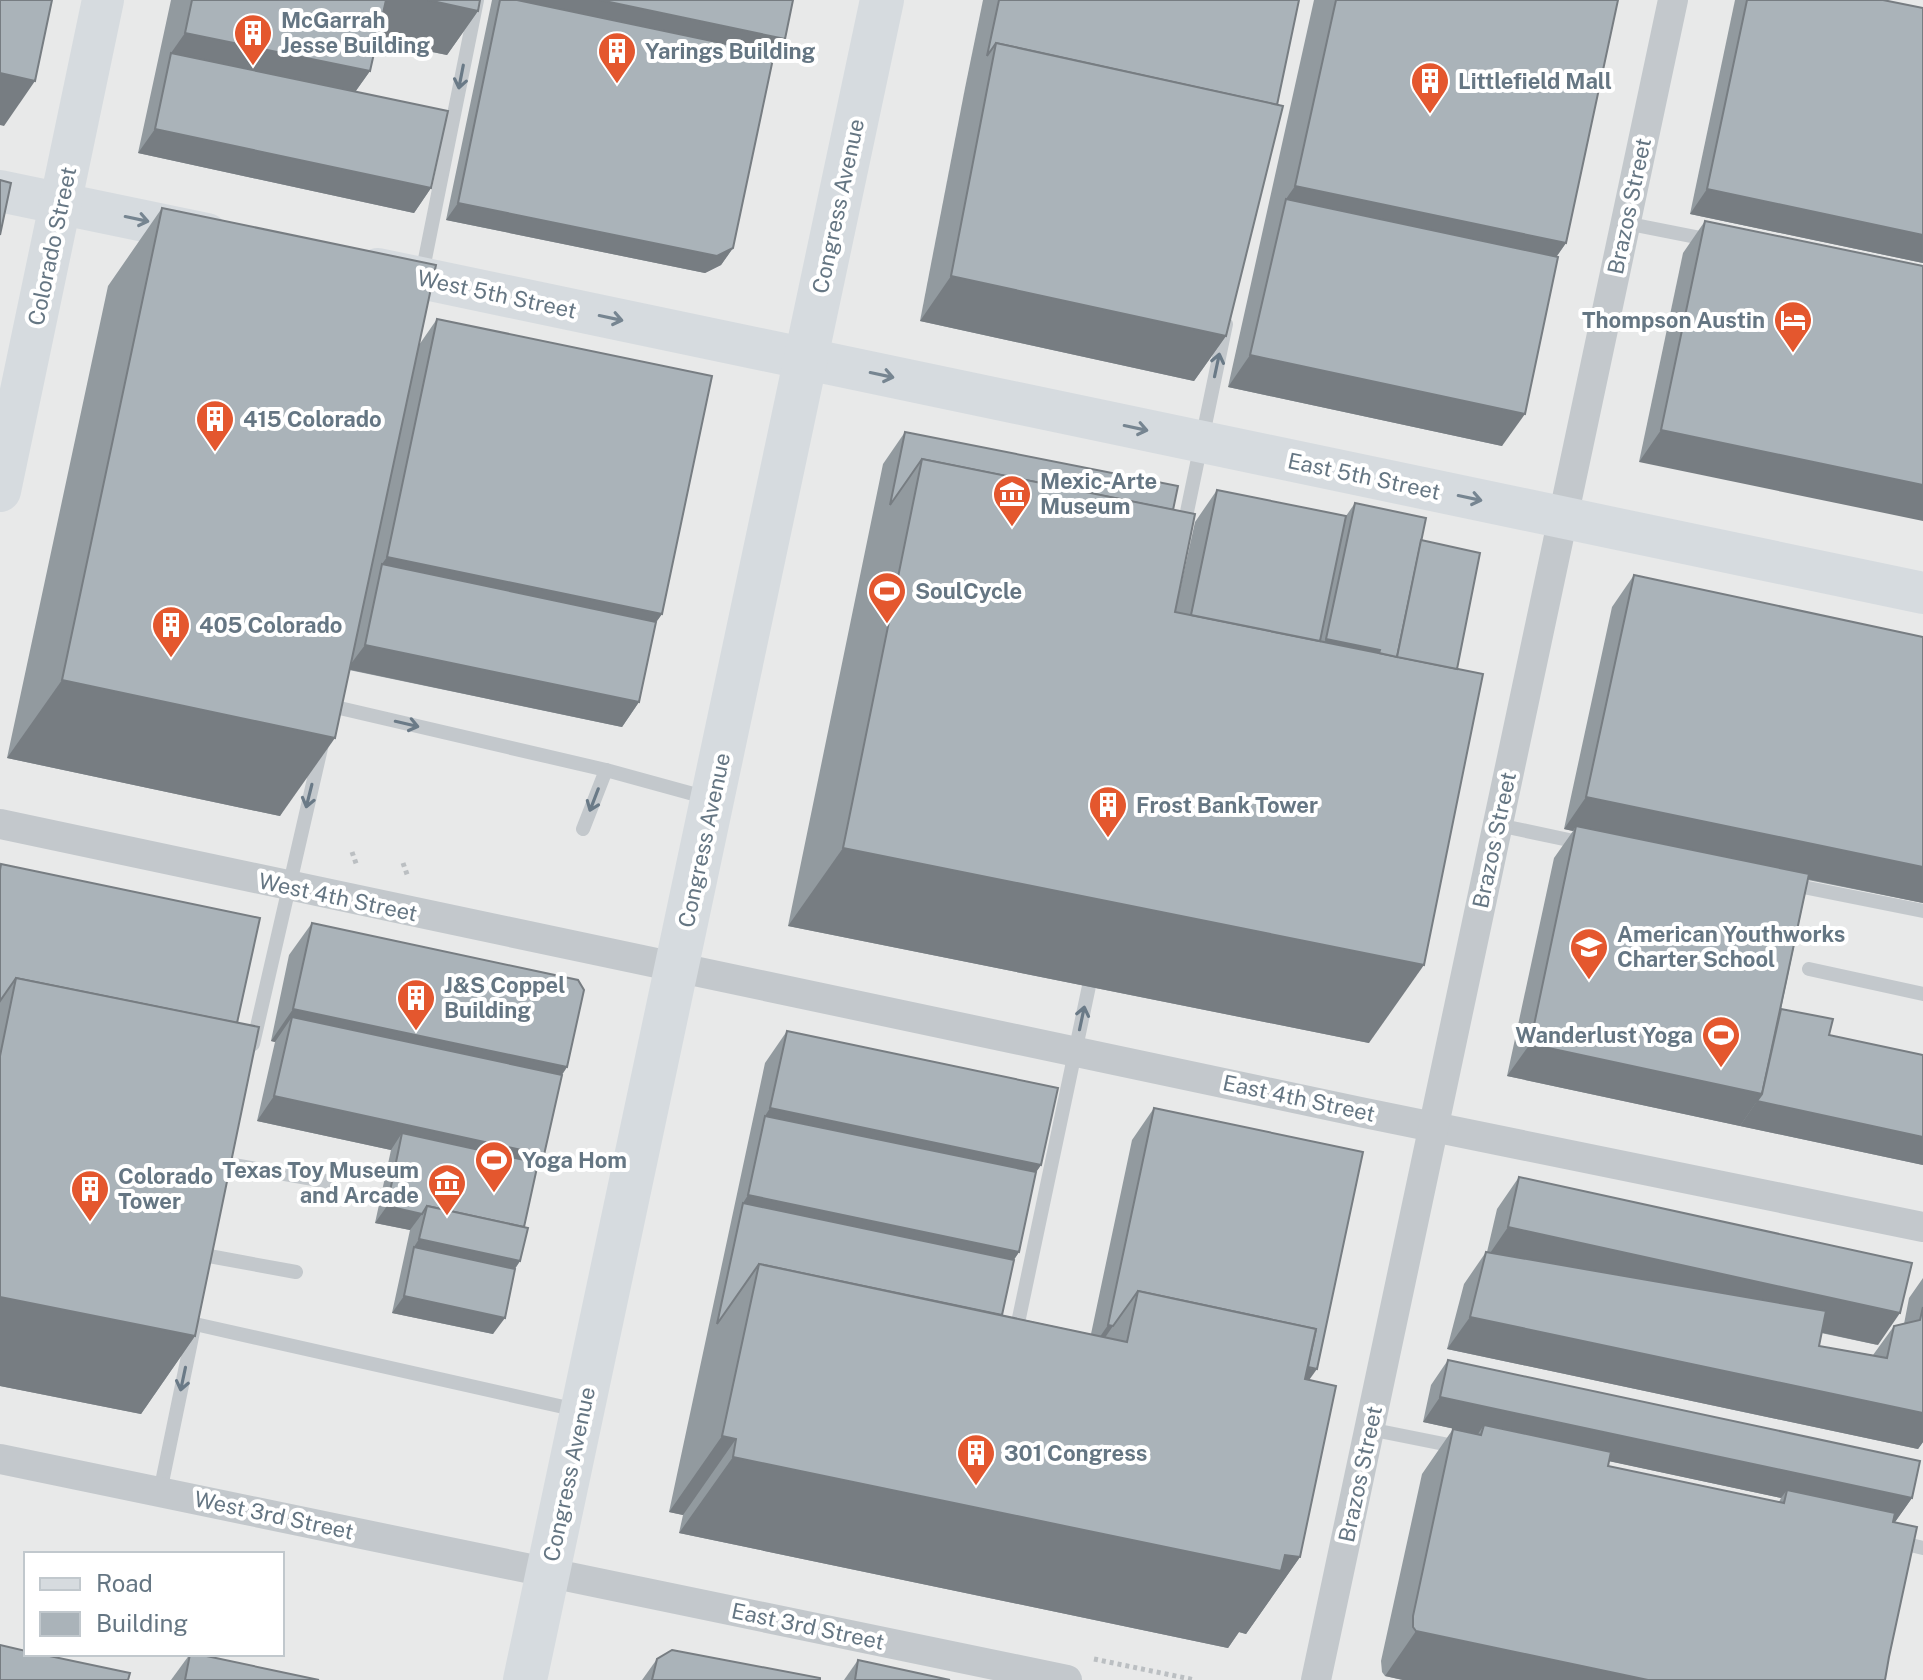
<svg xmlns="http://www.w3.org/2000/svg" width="1923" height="1680" viewBox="0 0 1923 1680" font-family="'Public Sans',sans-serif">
	<rect width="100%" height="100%" fill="#fafaf8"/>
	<path fill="#e8e9e9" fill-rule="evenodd" d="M0,0H1923V1680H0ZM26,1554H282V1654H26Z"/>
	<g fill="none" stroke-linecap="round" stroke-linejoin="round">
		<g stroke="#bbbfc2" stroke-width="5" stroke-dasharray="4 4" stroke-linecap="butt">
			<polyline points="352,852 357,866"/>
			<polyline points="403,863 408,877"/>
			<polyline points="1094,1659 1195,1680"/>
		</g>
		<g stroke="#c3c8cc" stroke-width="14">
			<polyline points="1625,223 1711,240"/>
			<polyline points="422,274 477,0"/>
			<polyline points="1183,531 1226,324"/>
			<polyline points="331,706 606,770 708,798"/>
			<polyline points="1498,825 1583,843"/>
			<polyline points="583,829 606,770"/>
			<polyline points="1788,884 1923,911"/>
			<polyline points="1809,969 1923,994"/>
			<polyline points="253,1044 322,744"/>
			<polyline points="228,1164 330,1182"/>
			<polyline points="209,1256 296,1272"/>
			<polyline points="195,1324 577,1410"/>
			<polyline points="1015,1337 1089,986"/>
			<polyline points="1369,1429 1459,1447"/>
			<polyline points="160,1492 194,1327"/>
			<polyline points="1898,1542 1923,1548"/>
		</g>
		<g stroke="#c3c8cc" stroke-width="30">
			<polyline points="0,824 1360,1112 1923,1227"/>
			<polyline points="0,1459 1067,1680"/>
			<polyline points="1316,1680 1673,0"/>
		</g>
		<g stroke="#d6dbdf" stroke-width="42">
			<polyline points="0,191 207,234"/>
			<polyline points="378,269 1923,593"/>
			<polyline points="0,491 103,0"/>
		</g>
		<polyline stroke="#d6dbdf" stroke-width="44" points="525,1680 882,0"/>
	</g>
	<g fill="#929a9f" fill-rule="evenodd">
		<polygon points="171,0 480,0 478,11 447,55 377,41 370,71 355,92 431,188 414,213 138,153"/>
		<polygon points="492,0 793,0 785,39 774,54 733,248 721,265 705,273 446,220"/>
		<polygon points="983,0 1299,0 1226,336 1194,381 920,321 965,88"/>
		<polygon points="1314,0 1618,0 1566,243 1557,256 1502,446 1228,387"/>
		<polygon points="1735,0 1883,0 1923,8 1923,263 1690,214"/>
		<polygon points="162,208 419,345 437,319 662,614 656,622 639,702 622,727 349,670 280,816 7,758 108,286"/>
		<polygon points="1705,221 1923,266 1639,462 1683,253"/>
		<polygon points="905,432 1173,510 1175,612 1195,522 1217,490 1346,516 1355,503 1421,540 1369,1043 788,926 883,464"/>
		<polygon points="1634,575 1923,637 1923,903 1808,880 1781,1009 1829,1035 1923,1165 1507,1076 1554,858 1573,831 1564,829 1612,607"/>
		<polygon points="1,864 237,1023 195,1336 141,1414 0,1386 0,866"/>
		<polygon points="312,923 567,1067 562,1075 544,1155 538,1163 524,1227 520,1261 515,1269 493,1334 392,1313 410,1230 375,1223 391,1150 257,1121 275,1042 271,1041 289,955"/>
		<polygon points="787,1031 1041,1165 1036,1172 1019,1252 1014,1260 1002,1315 1091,1334 1132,1140 1154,1108 1309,1380 1300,1557 1246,1634 1239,1632 1228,1648 679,1533 683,1515 669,1512 765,1063"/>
		<polygon points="1519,1177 1878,1345 1821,1333 1819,1346 1873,1355 1894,1326 1904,1324 1909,1298 1923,1278 1923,1442 1918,1449 1447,1349 1464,1284 1486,1252 1487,1252 1497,1209"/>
		<path d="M1448,1360L1912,1498L1895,1522L1889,1657L1885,1680H1403L1385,1676L1382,1672L1381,1661L1422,1474L1453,1429L1478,1434L1423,1422L1431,1385ZM1609,1461L1781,1498L1779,1502L1608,1466Z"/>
		<polygon points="190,1654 197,1654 319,1680 171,1680"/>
		<polygon points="657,1659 820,1680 642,1680"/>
		<polygon points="858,1660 950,1680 844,1680"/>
	</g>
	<g fill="#777d82">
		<polygon points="382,0 428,0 478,11 447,55 356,36"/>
		<polygon points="500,0 600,0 785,39 763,71"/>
		<polygon points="185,33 370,71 338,116 171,53"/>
		<polygon points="0,73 35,81 4,126 0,125"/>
		<polygon points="155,129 431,188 414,213 138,153"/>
		<polygon points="1295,186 1566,243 1534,288 1286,199"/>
		<polygon points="1707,189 1923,235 1923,263 1690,214"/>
		<polygon points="458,203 733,248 721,265 705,273 446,220"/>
		<polygon points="951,276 1226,336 1194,381 920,321"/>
		<polygon points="1250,355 1525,414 1502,446 1228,387"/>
		<polygon points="1661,430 1923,485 1923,521 1639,462"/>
		<polygon points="387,557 662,614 639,646 382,564"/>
		<polygon points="1326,639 1380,650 1348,695 1309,665"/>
		<polygon points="365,645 639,702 622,727 347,669"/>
		<polygon points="62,680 335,738 280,816 7,758"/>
		<polygon points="1586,797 1923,867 1923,903 1575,831 1576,826 1573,831 1564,829"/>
		<polygon points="843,848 1424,965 1369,1043 788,926"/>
		<polygon points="293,1009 567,1067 545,1099 292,1017 275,1042 271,1041"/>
		<polygon points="1530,1044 1762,1094 1740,1126 1507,1076"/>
		<polygon points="274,1096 544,1155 526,1180 402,1133 391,1150 257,1121"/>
		<polygon points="1757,1101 1923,1137 1923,1165 1740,1126"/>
		<polygon points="770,1108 1041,1165 1019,1197 765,1116"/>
		<polygon points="748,1195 1019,1252 1002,1277 743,1203"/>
		<polygon points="387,1206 422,1214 410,1230 375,1223"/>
		<polygon points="1508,1227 1900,1313 1878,1345 1486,1259"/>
		<polygon points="419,1239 520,1261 503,1286 414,1247"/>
		<polygon points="404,1296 505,1318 493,1334 392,1313"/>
		<polygon points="0,1297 195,1336 141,1414 0,1386"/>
		<polygon points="1470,1317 1923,1413 1923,1442 1918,1449 1447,1349"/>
		<polygon points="1108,1325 1113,1326 1091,1358 1086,1357"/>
		<polygon points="1127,1342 1317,1369 1294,1401"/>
		<polygon points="1440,1397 1912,1498 1895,1522 1787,1490 1781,1498 1482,1434 1484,1425 1478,1434 1423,1422"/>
		<polygon points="722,1436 736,1439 683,1515 669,1512"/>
		<polygon points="733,1457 1285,1555 1300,1557 1246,1634 1239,1632 1228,1648 679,1533"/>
		<polygon points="1416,1631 1648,1680 1403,1680 1385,1676"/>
	</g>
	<g fill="#aab3b9" stroke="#777d82" stroke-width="2">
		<polygon points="0,0 52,0 35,81 0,73"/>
		<polygon points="192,0 386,0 370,71 185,33"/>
		<polygon points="428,0 480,0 478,11"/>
		<polygon points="500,0 517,0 774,54 733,248 717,256 458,203"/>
		<polygon points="600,0 793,0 785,39"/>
		<polygon points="999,0 1299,0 1277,105 996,43 987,56"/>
		<polygon points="1336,0 1618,0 1566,243 1295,186"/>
		<polygon points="1747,0 1883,0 1923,8 1923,235 1707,189"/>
		<polygon points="996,43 1283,106 1226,336 951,276"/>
		<polygon points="171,53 448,111 431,188 155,129"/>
		<polygon points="0,180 11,183 0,235"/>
		<polygon points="1286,199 1558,257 1525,414 1250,355"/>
		<polygon points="162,208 436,265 335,738 62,680"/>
		<polygon points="1705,221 1923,266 1923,485 1661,430"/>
		<polygon points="437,319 712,376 662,614 387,557"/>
		<polygon points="905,432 1178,486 1173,510 922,459 890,505"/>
		<polygon points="922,459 1195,514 1175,612 1483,674 1424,965 843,848"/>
		<polygon points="1217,490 1346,516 1320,641 1191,615"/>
		<polygon points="1355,503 1426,518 1397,657 1379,653 1380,650 1326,639"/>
		<polygon points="1421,540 1480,553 1457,669 1397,657"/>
		<polygon points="382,564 656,622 639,702 365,645"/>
		<polygon points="1634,575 1923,637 1923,867 1586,797"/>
		<polygon points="1576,826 1809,874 1762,1094 1530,1044"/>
		<polygon points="1,864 260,918 237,1023 16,978 0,1001 0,870"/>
		<polygon points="312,923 578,980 584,990 567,1067 293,1009"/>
		<polygon points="16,978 259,1027 195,1336 0,1297 0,1056"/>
		<polygon points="1781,1009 1833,1019 1829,1035 1923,1055 1923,1137 1757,1101 1762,1094"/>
		<polygon points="292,1017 562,1075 544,1155 274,1096"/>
		<polygon points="787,1031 1058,1088 1041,1165 770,1108"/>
		<polygon points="1154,1108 1363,1152 1317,1369 1308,1367 1316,1329 1138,1291 1113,1326 1108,1325"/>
		<polygon points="765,1116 1036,1172 1019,1252 748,1195"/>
		<polygon points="402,1133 538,1163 524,1227 427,1206 422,1214 387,1206"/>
		<polygon points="1519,1177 1912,1263 1900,1313 1508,1227"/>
		<polygon points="743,1203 1014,1260 1002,1315 759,1264 717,1324"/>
		<polygon points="427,1206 528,1228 520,1261 419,1239"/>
		<polygon points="414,1247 515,1269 505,1318 404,1296"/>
		<polygon points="1486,1252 1826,1311 1819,1346 1887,1358 1894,1326 1920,1320 1923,1307 1923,1413 1470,1317"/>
		<polygon points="759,1264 1127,1342 1138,1291 1316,1329 1305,1379 1336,1386 1300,1557 1285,1555 1281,1571 733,1457 736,1439 722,1436"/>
		<polygon points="1448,1360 1920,1461 1912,1498 1440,1397"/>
		<polygon points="1484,1425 1611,1452 1608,1466 1784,1503 1787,1490 1895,1513 1893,1522 1917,1527 1889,1657 1885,1680 1648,1680 1416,1631 1413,1627 1413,1616 1453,1429 1481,1435"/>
		<polygon points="0,1645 26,1651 26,1654 40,1654 130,1673 128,1680 0,1680"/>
		<polygon points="672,1650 820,1678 820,1680 652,1680 657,1659"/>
		<polygon points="190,1654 197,1654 319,1680 185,1680"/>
		<polygon points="858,1660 950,1680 855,1680"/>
	</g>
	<defs><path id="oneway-shaft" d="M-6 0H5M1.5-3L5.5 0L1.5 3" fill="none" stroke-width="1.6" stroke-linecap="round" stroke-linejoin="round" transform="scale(2)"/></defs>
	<g stroke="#6a7a87">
		<use href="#oneway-shaft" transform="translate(461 77) rotate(101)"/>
		<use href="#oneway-shaft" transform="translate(1217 365) rotate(-78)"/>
		<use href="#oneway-shaft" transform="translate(407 724) rotate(13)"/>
		<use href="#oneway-shaft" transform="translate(309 796) rotate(104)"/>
		<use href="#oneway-shaft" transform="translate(594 800) rotate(111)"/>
		<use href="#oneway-shaft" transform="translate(1082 1018) rotate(-78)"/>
		<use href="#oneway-shaft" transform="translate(183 1379) rotate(102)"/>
	</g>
	<g stroke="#768591">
		<use href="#oneway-shaft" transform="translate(137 219) rotate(12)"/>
		<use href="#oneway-shaft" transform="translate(611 318) rotate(12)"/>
		<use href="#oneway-shaft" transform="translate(882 375) rotate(12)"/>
		<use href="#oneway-shaft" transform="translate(1136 428) rotate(12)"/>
		<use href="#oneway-shaft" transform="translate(1470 498) rotate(12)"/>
	</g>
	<defs>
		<symbol id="building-pin" viewBox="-11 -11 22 30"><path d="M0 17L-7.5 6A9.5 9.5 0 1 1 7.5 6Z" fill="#e4572e" stroke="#fff"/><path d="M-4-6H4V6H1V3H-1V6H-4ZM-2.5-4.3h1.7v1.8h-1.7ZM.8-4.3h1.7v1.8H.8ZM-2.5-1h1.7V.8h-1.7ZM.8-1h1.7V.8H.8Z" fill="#fff"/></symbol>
		<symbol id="hotel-pin" viewBox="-11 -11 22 30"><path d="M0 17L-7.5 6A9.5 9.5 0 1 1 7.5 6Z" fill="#e4572e" stroke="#fff"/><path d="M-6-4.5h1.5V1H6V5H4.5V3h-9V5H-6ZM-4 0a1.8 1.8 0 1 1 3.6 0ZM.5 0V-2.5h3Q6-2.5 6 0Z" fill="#fff"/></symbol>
		<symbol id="museum-pin" viewBox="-11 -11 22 30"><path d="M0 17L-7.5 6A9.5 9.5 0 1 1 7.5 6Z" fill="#e4572e" stroke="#fff"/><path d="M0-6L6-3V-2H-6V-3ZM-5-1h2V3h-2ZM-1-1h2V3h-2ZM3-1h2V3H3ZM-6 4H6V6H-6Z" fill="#fff"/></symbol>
		<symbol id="stadium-pin" viewBox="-11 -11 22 30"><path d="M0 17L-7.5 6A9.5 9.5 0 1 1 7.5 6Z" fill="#e4572e" stroke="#fff"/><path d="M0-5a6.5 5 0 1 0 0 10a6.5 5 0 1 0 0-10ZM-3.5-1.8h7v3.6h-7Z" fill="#fff"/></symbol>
		<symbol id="school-pin" viewBox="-11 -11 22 30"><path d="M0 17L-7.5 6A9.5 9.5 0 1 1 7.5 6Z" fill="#e4572e" stroke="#fff"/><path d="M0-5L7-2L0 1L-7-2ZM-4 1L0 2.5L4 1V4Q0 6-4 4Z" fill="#fff"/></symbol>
	</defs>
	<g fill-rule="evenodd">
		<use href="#building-pin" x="231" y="11" width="44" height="60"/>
		<use href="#building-pin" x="595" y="29" width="44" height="60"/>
		<use href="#building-pin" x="1408" y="59" width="44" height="60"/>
		<use href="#hotel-pin" x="1771" y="298" width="44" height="60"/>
		<use href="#building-pin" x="193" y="397" width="44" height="60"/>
		<use href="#museum-pin" x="990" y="472" width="44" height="60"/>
		<use href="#stadium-pin" x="865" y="569" width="44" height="60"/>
		<use href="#building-pin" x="149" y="603" width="44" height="60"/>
		<use href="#building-pin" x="1086" y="783" width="44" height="60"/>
		<use href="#school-pin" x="1567" y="925" width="44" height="60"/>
		<use href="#building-pin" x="394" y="976" width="44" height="60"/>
		<use href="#stadium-pin" x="1699" y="1013" width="44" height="60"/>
		<use href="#stadium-pin" x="472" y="1138" width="44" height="60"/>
		<use href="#museum-pin" x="425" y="1161" width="44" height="60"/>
		<use href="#building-pin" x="68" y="1167" width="44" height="60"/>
		<use href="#building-pin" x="954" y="1431" width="44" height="60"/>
	</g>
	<g text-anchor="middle" stroke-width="8" stroke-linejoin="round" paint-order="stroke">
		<g font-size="22" font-weight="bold" fill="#657683" stroke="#fff" text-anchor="start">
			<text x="281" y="28">McGarrah<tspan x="281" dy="25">Jesse Building</tspan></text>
			<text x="645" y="59">Yarings Building</text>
			<text x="1458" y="89">Littlefield Mall</text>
			<text x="1765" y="328" text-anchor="end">Thompson Austin</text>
			<text x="243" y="427">415 Colorado</text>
			<text x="1040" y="489">Mexic-Arte<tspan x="1040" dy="25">Museum</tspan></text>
			<text x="915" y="599">SoulCycle</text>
			<text x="199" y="633">405 Colorado</text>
			<text x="1136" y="813">Frost Bank Tower</text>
			<text x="1617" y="942">American Youthworks<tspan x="1617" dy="25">Charter School</tspan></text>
			<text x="444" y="993">J&amp;S Coppel<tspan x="444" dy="25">Building</tspan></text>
			<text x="1693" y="1043" text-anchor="end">Wanderlust Yoga</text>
			<text x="522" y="1168">Yoga Hom</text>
			<text x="419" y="1178" text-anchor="end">Texas Toy Museum<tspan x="419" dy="25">and Arcade</tspan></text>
			<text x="118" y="1184">Colorado<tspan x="118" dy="25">Tower</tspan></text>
			<text x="1004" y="1461">301 Congress</text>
		</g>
		<g font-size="22" fill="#657683" stroke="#fff">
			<text transform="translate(838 206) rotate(-78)" y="8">Congress Avenue</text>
			<text transform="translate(1629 206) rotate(-78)" y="8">Brazos Street</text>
			<text transform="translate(52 246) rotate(-78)" y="8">Colorado Street</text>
			<text transform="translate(497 294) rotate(12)" y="8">West 5th Street</text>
			<text transform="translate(1364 476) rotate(12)" y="8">East 5th Street</text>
			<text transform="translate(704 840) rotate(-78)" y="8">Congress Avenue</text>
			<text transform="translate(1494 840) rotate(-78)" y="8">Brazos Street</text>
			<text transform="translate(338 897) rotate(12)" y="8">West 4th Street</text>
			<text transform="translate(1299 1098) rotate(12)" y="8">East 4th Street</text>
			<text transform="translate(569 1474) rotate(-78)" y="8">Congress Avenue</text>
			<text transform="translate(1360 1474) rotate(-78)" y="8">Brazos Street</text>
			<text transform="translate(274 1515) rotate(12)" y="8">West 3rd Street</text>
			<text transform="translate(808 1626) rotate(12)" y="8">East 3rd Street</text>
		</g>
	</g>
	<rect x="24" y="1552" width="260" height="104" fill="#ffffff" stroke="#c1c8cd" stroke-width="2"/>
	<rect x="40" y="1578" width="40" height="12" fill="#d6dbdf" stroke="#c1c8cd" stroke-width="2"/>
	<text x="96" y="1592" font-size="24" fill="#657683">Road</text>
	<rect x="40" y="1612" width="40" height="24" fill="#aab3b9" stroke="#c1c8cd" stroke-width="2"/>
	<text x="96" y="1632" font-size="24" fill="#657683">Building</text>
</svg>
